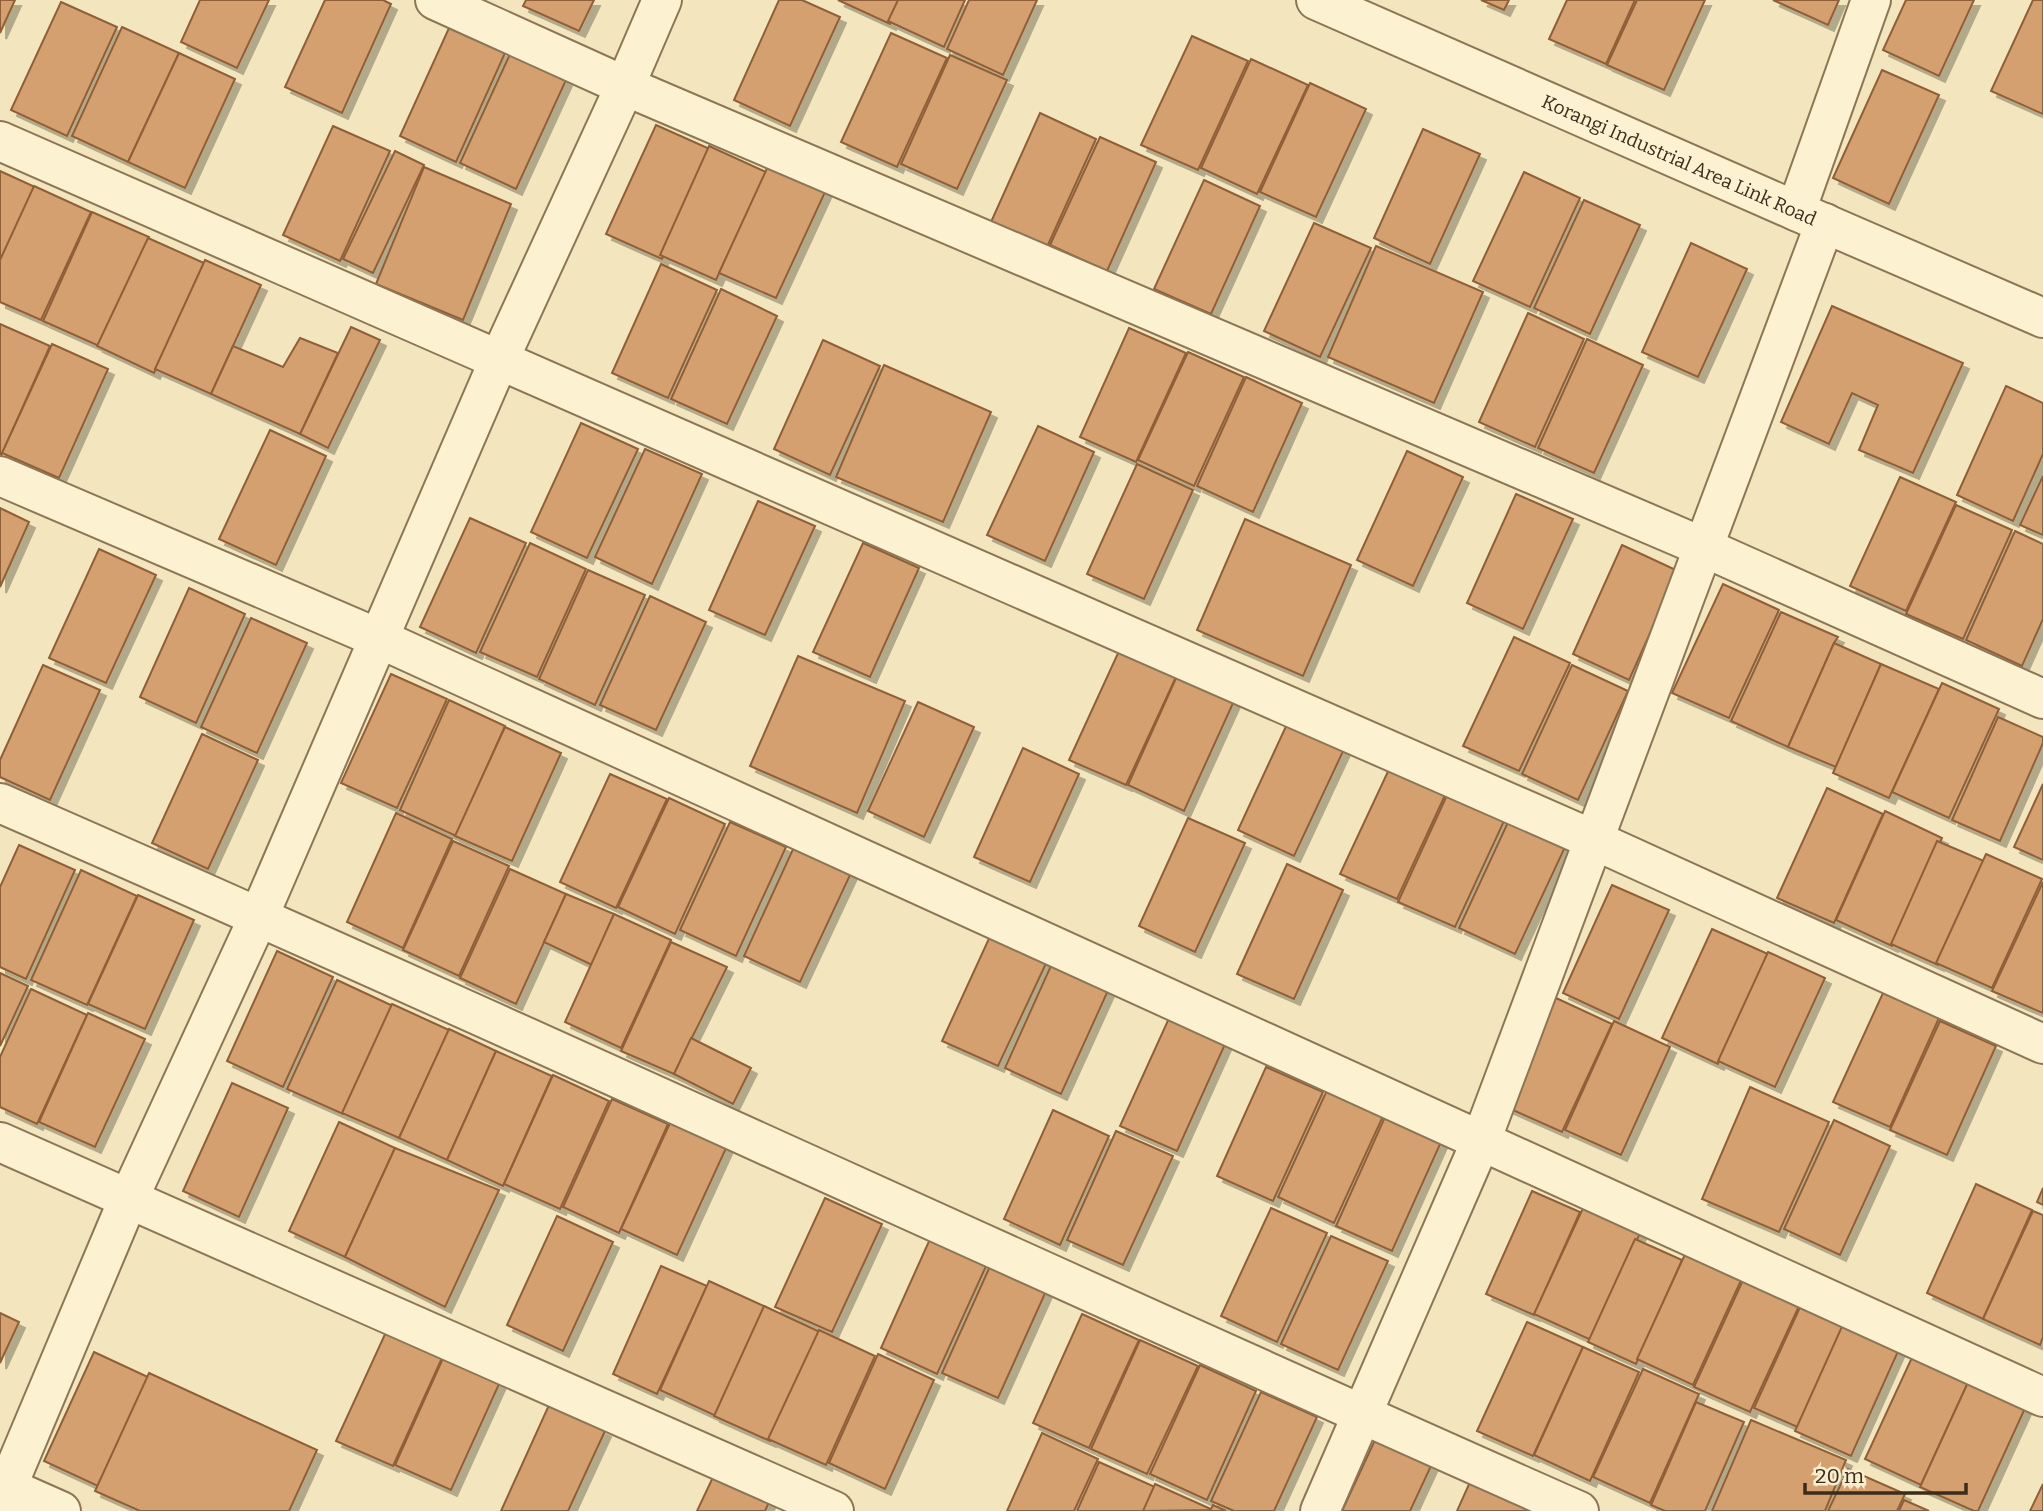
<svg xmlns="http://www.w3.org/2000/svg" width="2043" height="1511" viewBox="0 0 2043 1511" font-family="Bitter,serif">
	<defs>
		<filter id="shadow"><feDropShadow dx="6" dy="6" stdDeviation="0" flood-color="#0004"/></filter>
	</defs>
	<rect width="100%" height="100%" fill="#f3e6be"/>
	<g fill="#d5a070" stroke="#8f5f38" stroke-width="2" filter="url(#shadow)">
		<polygon points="0,0 15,0 0,33"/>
		<polygon points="200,0 269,0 237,68 181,42"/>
		<polygon points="325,0 383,0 391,4 342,113 285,87"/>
		<polygon points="526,0 594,0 579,31 523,6"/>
		<polygon points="779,0 802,0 840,17 790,126 734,100"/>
		<polygon points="838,0 901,0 890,24"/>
		<polygon points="898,0 965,0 944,47 888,21"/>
		<polygon points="969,0 1037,0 1003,75 947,49"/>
		<polygon points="1481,0 1509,0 1504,10"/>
		<polygon points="1567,0 1635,0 1606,64 1549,39"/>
		<polygon points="1637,0 1705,0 1664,90 1607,65"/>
		<polygon points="1773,0 1839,0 1828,25"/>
		<polygon points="1906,0 1974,0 1939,76 1883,50"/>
		<polygon points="2033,0 2043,0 2043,114 1991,91"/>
		<polygon points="61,2 117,27 67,136 11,110"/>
		<polygon points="122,27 179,53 128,162 72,136"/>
		<polygon points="449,28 505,53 456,162 400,136"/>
		<polygon points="891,33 947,58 897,167 841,142"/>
		<polygon points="1192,36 1248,61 1198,170 1141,145"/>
		<polygon points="179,53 235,79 185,188 128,162"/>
		<polygon points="510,54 566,80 516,189 460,163"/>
		<polygon points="950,55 1007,80 957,189 901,164"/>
		<polygon points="1251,59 1308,85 1257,194 1201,168"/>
		<polygon points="1882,70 1939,95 1889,204 1833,178"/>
		<polygon points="1310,83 1366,109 1316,217 1260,192"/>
		<polygon points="1040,113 1096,139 1047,247 991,222"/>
		<polygon points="656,125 712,150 662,259 606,234"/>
		<polygon points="333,126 390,151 340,261 283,235"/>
		<polygon points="1423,129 1480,154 1430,264 1374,238"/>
		<polygon points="1100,137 1156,162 1107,271 1050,245"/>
		<polygon points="709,146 766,172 716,280 660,255"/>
		<polygon points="395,151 424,165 373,273 343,259"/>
		<polygon points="769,164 826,190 776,298 719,273"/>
		<polygon points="424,167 511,204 463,320 376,284"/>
		<polygon points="0,171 35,187 0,265"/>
		<polygon points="1524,172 1580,198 1530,307 1473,281"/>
		<polygon points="1204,180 1260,206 1211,314 1154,289"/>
		<polygon points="34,186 91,212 41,320 0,302 0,260"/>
		<polygon points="1584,200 1640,225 1590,334 1534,308"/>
		<polygon points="92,212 149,237 99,346 43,321"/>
		<polygon points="1314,223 1371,248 1320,357 1264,331"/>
		<polygon points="148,238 204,263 154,373 97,346"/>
		<polygon points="1691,243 1747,269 1698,377 1642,352"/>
		<polygon points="1376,246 1483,292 1434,403 1328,357"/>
		<polygon points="205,260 261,285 211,394 155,369"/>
		<polygon points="661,264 717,290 668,398 612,373"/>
		<polygon points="721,289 777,316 727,424 671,399"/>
		<polygon points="1832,306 1963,363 1913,473 1859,450 1878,405 1852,393 1829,444 1781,422"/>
		<polygon points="1528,313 1584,339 1535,447 1479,422"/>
		<polygon points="0,324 50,346 1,456 0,455"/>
		<polygon points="351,327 380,340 328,448 300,434"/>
		<polygon points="1129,328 1186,353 1136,462 1080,437"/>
		<polygon points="300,338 338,353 300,434 211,394 233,346 283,367"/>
		<polygon points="1587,339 1643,365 1594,473 1538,448"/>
		<polygon points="823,340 880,366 830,475 774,449"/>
		<polygon points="52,344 108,369 59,478 2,453"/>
		<polygon points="1188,352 1244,377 1194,486 1138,460"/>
		<polygon points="884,365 991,412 943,522 836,477"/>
		<polygon points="1246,377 1302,403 1253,512 1197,486"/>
		<polygon points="2006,386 2043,403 2043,454 2013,521 1957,495"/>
		<polygon points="581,423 638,449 587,558 531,532"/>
		<polygon points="1038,426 1094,452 1045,561 987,535"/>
		<polygon points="270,430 326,456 276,565 219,539"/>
		<polygon points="645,449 702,474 652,584 595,557"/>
		<polygon points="1407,451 1463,477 1413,586 1357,560"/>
		<polygon points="1137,464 1193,490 1144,599 1087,574"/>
		<polygon points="2043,476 2043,535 2020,525"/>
		<polygon points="1900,477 1956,502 1906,611 1850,586"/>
		<polygon points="1516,494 1573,519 1523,629 1467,603"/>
		<polygon points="758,501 815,526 765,635 709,610"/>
		<polygon points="1956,505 2012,530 1963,639 1906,614"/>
		<polygon points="0,508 29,522 0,587"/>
		<polygon points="470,518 526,543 476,653 420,627"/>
		<polygon points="1245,519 1351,565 1303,676 1197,630"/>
		<polygon points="2015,531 2043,544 2043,619 2022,666 1966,640"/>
		<polygon points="530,543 586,569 537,677 480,652"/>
		<polygon points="863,543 919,568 870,677 813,652"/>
		<polygon points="1622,545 1678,571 1629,680 1573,654"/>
		<polygon points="99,549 156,575 106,683 49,658"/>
		<polygon points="588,570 645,595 595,705 539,679"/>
		<polygon points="1723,584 1779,610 1729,718 1672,693"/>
		<polygon points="189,588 245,614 196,723 140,697"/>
		<polygon points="650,596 706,622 656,730 600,705"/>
		<polygon points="1781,612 1838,637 1834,643 1788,747 1731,721"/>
		<polygon points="251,618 307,643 257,753 201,727"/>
		<polygon points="1514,637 1570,663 1519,771 1463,746"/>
		<polygon points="1834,643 1881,664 1836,767 1788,747"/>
		<polygon points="1119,651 1176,677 1126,785 1069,760"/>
		<polygon points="798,656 905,701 857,813 750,766"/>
		<polygon points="1881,664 1939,689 1889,798 1833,773"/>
		<polygon points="43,665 100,690 50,800 0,777 0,760"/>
		<polygon points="1572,665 1628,691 1578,800 1522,774"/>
		<polygon points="391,674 447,699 397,808 341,783"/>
		<polygon points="1177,676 1234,701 1184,811 1128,785"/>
		<polygon points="1942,683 1999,709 1949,818 1892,792"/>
		<polygon points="449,700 505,726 456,836 400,810"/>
		<polygon points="918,702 974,727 924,837 868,811"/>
		<polygon points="1998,717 2043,737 2043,743 2000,841 1952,820"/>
		<polygon points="1288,722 1345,747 1294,856 1238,830"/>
		<polygon points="505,727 561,753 512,861 455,836"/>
		<polygon points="202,734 258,760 208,869 152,843"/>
		<polygon points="1023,748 1079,774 1030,882 974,857"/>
		<polygon points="1391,765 1447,791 1397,899 1340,874"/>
		<polygon points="610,774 667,799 616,908 560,882"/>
		<polygon points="2043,784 2043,860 2014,847"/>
		<polygon points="1827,788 1883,814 1834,923 1777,898"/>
		<polygon points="1448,793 1505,819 1455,927 1398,902"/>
		<polygon points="669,798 725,824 675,934 618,907"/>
		<polygon points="1885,811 1942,838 1892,946 1836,920"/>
		<polygon points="396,813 452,839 403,948 347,922"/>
		<polygon points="1188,818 1245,843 1195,952 1139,926"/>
		<polygon points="1509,820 1566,845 1515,954 1459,928"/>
		<polygon points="730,822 786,847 736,956 680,930"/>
		<polygon points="453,841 509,866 459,976 403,950"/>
		<polygon points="1937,841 1984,861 1938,965 1891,944"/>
		<polygon points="19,845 75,870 26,979 0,967 0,887"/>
		<polygon points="794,847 851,873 800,982 744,956"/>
		<polygon points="1986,854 2042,879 1992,988 1936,963"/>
		<polygon points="1287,864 1343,890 1294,999 1237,974"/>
		<polygon points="510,869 566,894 516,1004 460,978"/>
		<polygon points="81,870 137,896 87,1005 31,980"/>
		<polygon points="2043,882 2043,1013 1992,991"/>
		<polygon points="1612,885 1669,910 1619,1019 1563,993"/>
		<polygon points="566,894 614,914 592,965 544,942"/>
		<polygon points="138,895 194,920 145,1029 88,1004"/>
		<polygon points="614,914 671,940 621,1048 565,1022"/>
		<polygon points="1712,929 1768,954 1718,1064 1662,1038"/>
		<polygon points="992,932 1049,957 998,1066 942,1041"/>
		<polygon points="671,942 727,967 674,1074 621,1051"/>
		<polygon points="277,951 333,977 283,1087 227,1061"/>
		<polygon points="1768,952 1825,978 1775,1087 1718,1061"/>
		<polygon points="1054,959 1111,984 1061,1094 1005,1068"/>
		<polygon points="0,973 28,986 0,1046"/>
		<polygon points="337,980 393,1006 343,1114 287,1089"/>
		<polygon points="31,989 87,1015 37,1124 0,1107 0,1057"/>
		<polygon points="1883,993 1939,1018 1890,1127 1833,1102"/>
		<polygon points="1556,998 1612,1024 1562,1132 1506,1107"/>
		<polygon points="392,1004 449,1030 399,1138 342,1113"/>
		<polygon points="88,1013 145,1039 95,1147 39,1122"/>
		<polygon points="1170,1016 1226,1042 1177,1151 1120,1126"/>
		<polygon points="1614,1021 1670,1047 1621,1155 1565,1130"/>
		<polygon points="1940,1021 1996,1046 1947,1155 1890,1130"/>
		<polygon points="449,1029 496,1051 447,1160 399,1138"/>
		<polygon points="691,1038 751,1068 733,1104 674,1074"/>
		<polygon points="496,1051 552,1076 503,1186 447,1160"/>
		<polygon points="1266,1067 1323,1092 1273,1201 1217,1176"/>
		<polygon points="553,1075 609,1101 560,1209 504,1184"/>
		<polygon points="232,1083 288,1108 239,1217 183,1191"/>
		<polygon points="1750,1087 1829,1122 1779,1232 1702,1199"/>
		<polygon points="1328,1088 1384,1114 1334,1223 1278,1197"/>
		<polygon points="612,1099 668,1124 619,1233 563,1207"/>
		<polygon points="1053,1110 1109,1136 1060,1245 1004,1219"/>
		<polygon points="1385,1117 1441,1142 1392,1251 1336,1226"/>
		<polygon points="1834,1120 1890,1146 1840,1255 1784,1229"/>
		<polygon points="671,1121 727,1146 677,1255 621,1229"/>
		<polygon points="339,1122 395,1148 345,1257 289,1231"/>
		<polygon points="1116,1131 1173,1156 1123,1265 1067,1240"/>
		<polygon points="395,1148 499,1190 445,1307 345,1257"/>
		<polygon points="1976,1184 2032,1210 1983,1319 1927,1293"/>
		<polygon points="2043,1188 2043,1205 2037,1202"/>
		<polygon points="1532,1191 1580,1212 1534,1315 1486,1294"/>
		<polygon points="825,1198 882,1224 832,1332 775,1307"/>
		<polygon points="1584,1206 1641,1231 1591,1340 1534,1314"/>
		<polygon points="1271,1208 1327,1233 1277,1342 1221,1316"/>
		<polygon points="2033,1211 2043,1215 2043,1337 2040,1345 1983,1319"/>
		<polygon points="557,1216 613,1242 563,1351 507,1325"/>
		<polygon points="1331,1236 1388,1261 1338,1370 1281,1344"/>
		<polygon points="930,1239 987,1264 937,1374 881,1348"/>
		<polygon points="1635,1239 1682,1260 1636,1364 1588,1342"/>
		<polygon points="1687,1250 1743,1276 1693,1385 1637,1359"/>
		<polygon points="991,1264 1047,1289 998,1398 942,1373"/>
		<polygon points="661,1266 707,1286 657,1394 613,1374"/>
		<polygon points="1744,1278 1800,1304 1750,1412 1694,1387"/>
		<polygon points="709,1281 766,1307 716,1416 660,1390"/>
		<polygon points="1801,1305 1848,1325 1802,1429 1754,1408"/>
		<polygon points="764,1306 820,1332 770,1441 714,1416"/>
		<polygon points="0,1313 19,1322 0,1363"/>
		<polygon points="1082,1314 1139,1340 1089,1448 1033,1423"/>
		<polygon points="1527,1322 1583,1347 1533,1456 1477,1431"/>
		<polygon points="1844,1322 1900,1347 1851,1456 1795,1431"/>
		<polygon points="819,1330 875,1356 826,1465 768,1439"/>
		<polygon points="386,1332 442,1358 393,1466 336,1441"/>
		<polygon points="1140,1340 1198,1366 1147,1474 1091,1449"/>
		<polygon points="1583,1347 1639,1372 1590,1481 1534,1455"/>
		<polygon points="1915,1351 1971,1376 1921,1485 1865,1459"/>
		<polygon points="94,1352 150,1378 100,1487 44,1461"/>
		<polygon points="878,1354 934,1380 885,1489 829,1463"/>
		<polygon points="444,1356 500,1382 451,1490 395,1465"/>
		<polygon points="1200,1365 1256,1391 1207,1500 1150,1474"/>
		<polygon points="1643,1369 1699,1394 1650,1503 1593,1477"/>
		<polygon points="149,1373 317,1450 289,1511 140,1511 95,1491"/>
		<polygon points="1970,1378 2027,1404 1978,1511 1974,1511 1920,1487"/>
		<polygon points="1261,1392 1317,1417 1274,1511 1234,1511 1211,1501"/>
		<polygon points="1696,1402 1744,1422 1705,1511 1665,1511 1651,1505"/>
		<polygon points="549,1405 605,1431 568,1511 501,1511"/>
		<polygon points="1751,1420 1846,1460 1825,1511 1712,1511"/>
		<polygon points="1042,1433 1098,1459 1074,1511 1007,1511"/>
		<polygon points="1375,1440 1431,1466 1410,1511 1342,1511"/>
		<polygon points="1099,1462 1155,1487 1145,1511 1077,1511"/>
		<polygon points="1848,1469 1905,1494 1897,1511 1828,1511"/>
		<polygon points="714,1475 770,1500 765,1511 697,1511"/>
		<polygon points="1470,1482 1528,1508 1526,1511 1457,1511"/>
		<polygon points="1155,1484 1213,1510 1143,1511"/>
		<polygon points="2043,1484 2043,1511 2030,1511"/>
		<polygon points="1904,1500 1929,1511 1899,1511"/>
		<polygon points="1213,1505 1226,1511 1210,1511"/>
	</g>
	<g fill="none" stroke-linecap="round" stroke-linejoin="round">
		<defs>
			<g id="minor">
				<polyline points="435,0 625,86 1703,547 2043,699"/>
				<path id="s1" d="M1316,0L1796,211L2043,318"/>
				<polyline points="0,141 1594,840 2043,1044"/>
				<polyline points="1796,211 1871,0"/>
				<polyline points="0,476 380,639 2043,1397"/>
				<path d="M0,803C529,1034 1052,1278 1579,1511"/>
				<polyline points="0,1142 834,1511"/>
				<polyline points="0,1484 61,1511"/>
				<polyline points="0,1504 128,1200 259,916 499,360 625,86 662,0"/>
				<polyline points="1320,1511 1481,1141 1825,223"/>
			</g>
		</defs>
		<use href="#minor" stroke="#8d7655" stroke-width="42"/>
		<use href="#minor" stroke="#fcf2d2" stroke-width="38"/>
	</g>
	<g text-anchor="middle" stroke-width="7" stroke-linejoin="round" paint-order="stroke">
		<g font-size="19" fill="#3b2c1b" stroke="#f9efcf">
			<text dy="7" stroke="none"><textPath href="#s1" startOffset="397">Korangi Industrial Area Link Road</textPath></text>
		</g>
	</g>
	<path d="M1805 1483v10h161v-10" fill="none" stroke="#3b2c1b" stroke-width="3.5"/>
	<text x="1815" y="1483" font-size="21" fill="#3b2c1b" stroke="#f9efcf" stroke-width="5" paint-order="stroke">20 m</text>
</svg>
